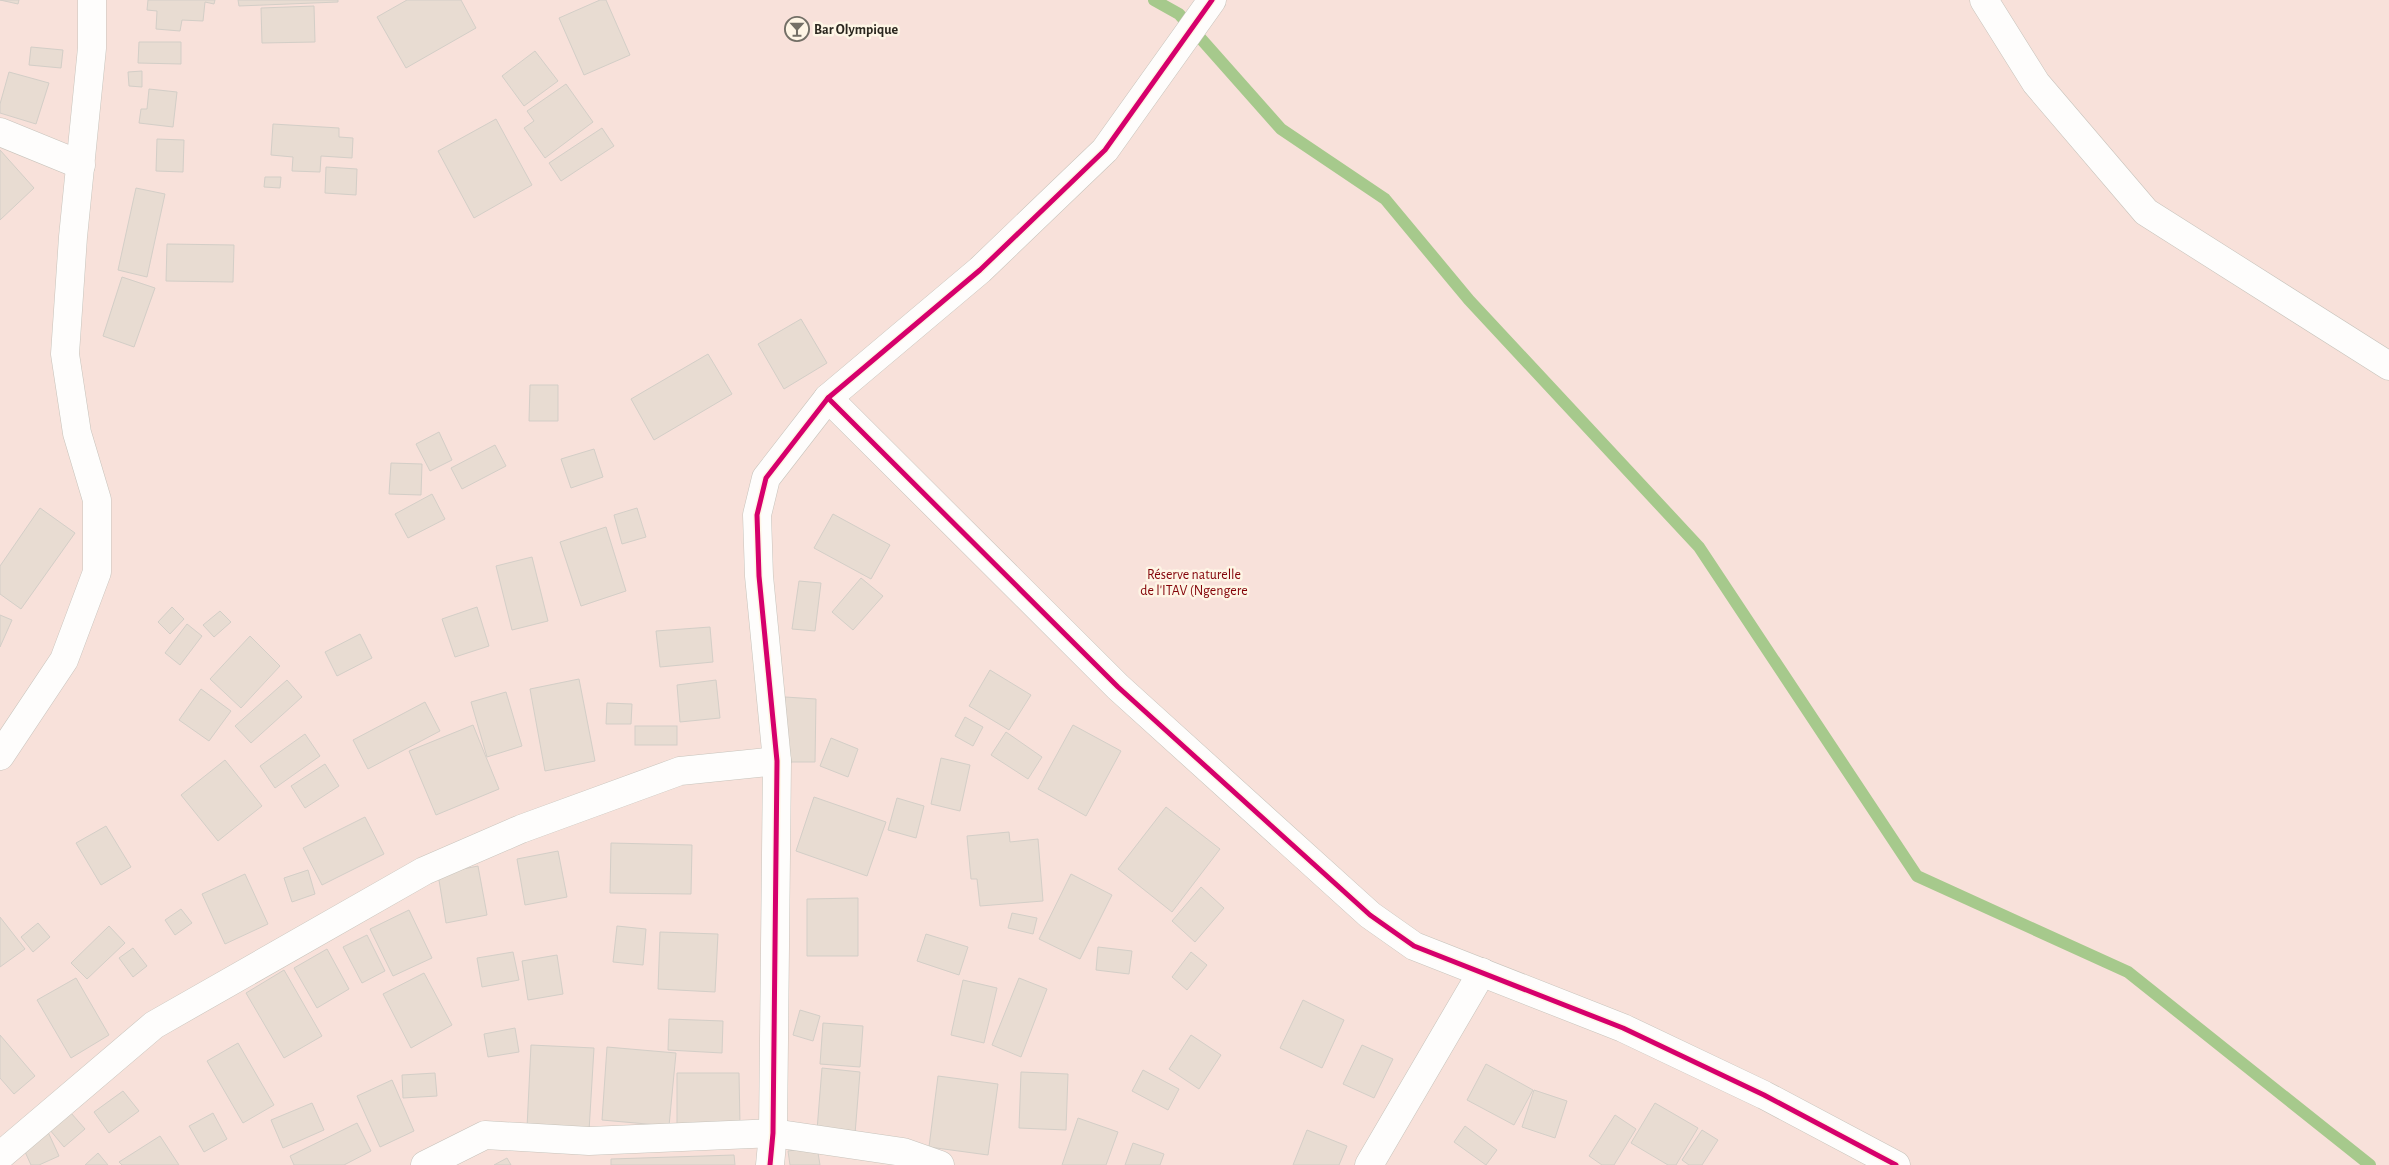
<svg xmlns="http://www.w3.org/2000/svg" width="2389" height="1165" viewBox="0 0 2389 1165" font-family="'Alegreya Sans',sans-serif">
	<rect width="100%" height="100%" fill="#f8f4eb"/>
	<rect fill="#f8e1da" x="0" y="0" width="2389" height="1165"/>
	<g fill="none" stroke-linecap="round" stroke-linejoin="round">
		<polyline stroke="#a6c98c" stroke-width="12" points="1154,0 1179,14 1281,129 1385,199 1469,300 1699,547 1917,876 2128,972 2370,1165"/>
	</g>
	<g fill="#e8dcd2" stroke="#d3cec7">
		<polygon points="0,0 19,0 18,4"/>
		<polygon points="148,0 215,0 214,4 205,2 203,21 182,20 180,31 156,29 157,11 147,10"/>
		<polygon points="238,0 338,0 338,2 239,6"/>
		<polygon points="407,0 461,0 476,28 406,68 377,17"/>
		<polygon points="600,0 606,0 630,55 584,75 559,18"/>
		<polygon points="314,6 315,42 262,43 261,8"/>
		<polygon points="139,42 181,42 181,64 138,63"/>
		<polygon points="31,47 63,50 61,68 29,65"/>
		<polygon points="535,51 558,81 524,106 502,76"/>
		<polygon points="142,71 142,87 129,86 128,72"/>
		<polygon points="9,72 49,83 36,124 0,113 0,104"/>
		<polygon points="566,84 593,122 545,158 524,128 534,121 527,111"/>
		<polygon points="149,89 177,92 173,127 139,123 141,109 147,109"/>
		<polygon points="496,119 532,185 474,218 438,151"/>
		<polygon points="273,124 339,128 339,137 353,138 352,158 321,156 320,172 292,171 293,157 271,155"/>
		<polygon points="602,128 614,146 561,181 549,163"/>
		<polygon points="157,139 184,140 183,172 156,171"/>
		<polygon points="0,150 34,188 0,220"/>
		<polygon points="326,167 357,169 356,195 325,193"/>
		<polygon points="265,177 281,177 280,188 264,187"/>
		<polygon points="136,188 165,194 147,277 118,270"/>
		<polygon points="167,244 234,245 233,282 166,281"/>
		<polygon points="122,277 155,288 134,347 103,336"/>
		<polygon points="801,319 827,363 784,389 758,344"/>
		<polygon points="708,354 732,394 654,440 631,399"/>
		<polygon points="530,385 558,385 558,421 529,421"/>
		<polygon points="439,432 452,460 430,471 416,444"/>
		<polygon points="495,445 506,466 462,489 451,468"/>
		<polygon points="594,449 603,477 571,488 561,459"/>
		<polygon points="391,463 422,464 421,495 389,494"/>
		<polygon points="432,494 445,519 408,538 395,514"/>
		<polygon points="40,508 75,533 21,609 0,594 0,566"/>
		<polygon points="637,508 646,537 622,544 614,515"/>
		<polygon points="833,514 890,545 871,579 814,548"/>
		<polygon points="606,527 626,591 581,606 560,542"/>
		<polygon points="532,557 548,621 512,630 496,566"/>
		<polygon points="861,578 883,596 853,630 832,612"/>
		<polygon points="799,581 821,583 815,631 792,629"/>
		<polygon points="172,607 184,619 170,634 158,622"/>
		<polygon points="477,607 489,646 455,657 442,619"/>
		<polygon points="220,611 231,622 214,637 203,625"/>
		<polygon points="0,615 12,620 0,647"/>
		<polygon points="187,624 202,636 180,665 165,653"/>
		<polygon points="710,627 713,662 660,667 656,631"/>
		<polygon points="360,634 372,658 337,676 325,652"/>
		<polygon points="250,636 280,666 241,708 210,679"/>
		<polygon points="990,670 1031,695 1009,730 969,706"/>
		<polygon points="579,679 595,761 545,771 530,689"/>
		<polygon points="287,680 302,697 251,743 235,726"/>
		<polygon points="716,680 720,718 680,722 677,685"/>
		<polygon points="201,689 231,711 209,741 179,720"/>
		<polygon points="506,692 522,746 487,757 471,702"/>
		<polygon points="785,697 816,699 815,762 783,762"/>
		<polygon points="425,702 440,731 368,769 353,740"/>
		<polygon points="607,703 632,704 631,724 606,724"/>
		<polygon points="965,717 983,727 973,746 955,736"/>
		<polygon points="473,725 499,789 436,815 409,751"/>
		<polygon points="1073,725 1121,751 1086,816 1038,789"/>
		<rect x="635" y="726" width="42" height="19"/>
		<polygon points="1006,732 1042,757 1028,779 991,755"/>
		<polygon points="305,734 320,756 275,788 260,766"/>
		<polygon points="831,738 858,749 848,777 820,766"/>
		<polygon points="941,758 970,765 960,811 931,804"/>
		<polygon points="225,760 262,806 218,841 181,795"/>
		<polygon points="325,764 339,786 305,808 291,786"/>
		<polygon points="814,797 886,822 867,876 796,851"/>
		<polygon points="897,798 924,806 916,838 888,830"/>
		<polygon points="1166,807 1220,849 1172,912 1118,869"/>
		<polygon points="365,817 384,854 322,885 303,848"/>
		<polygon points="106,826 131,867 101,885 76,843"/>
		<polygon points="1009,832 1010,842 1038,839 1043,901 980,906 977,879 971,879 967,836"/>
		<polygon points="611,843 692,845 691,894 610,893"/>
		<polygon points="558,851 567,897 525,905 517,859"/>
		<polygon points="478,866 487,915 446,923 438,874"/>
		<polygon points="308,870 315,894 292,902 284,878"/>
		<polygon points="245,874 268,924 225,944 202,894"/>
		<polygon points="1071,874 1112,895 1080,959 1039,939"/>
		<polygon points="1201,887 1224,908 1195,942 1172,921"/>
		<polygon points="858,898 858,956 807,956 807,899"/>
		<polygon points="181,909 192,923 175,935 165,920"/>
		<polygon points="409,910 432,958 393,976 370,929"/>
		<polygon points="1012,913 1037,918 1033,934 1008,928"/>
		<polygon points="0,917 25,949 0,967"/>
		<polygon points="38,923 50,937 33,952 21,937"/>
		<polygon points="109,926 125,943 87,979 71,963"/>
		<polygon points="617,926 646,929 643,965 613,962"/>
		<polygon points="660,932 718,934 715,992 658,989"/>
		<polygon points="926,934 968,947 959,975 917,961"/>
		<polygon points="367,935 385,971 362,983 343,947"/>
		<polygon points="1098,947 1132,951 1129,974 1096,970"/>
		<polygon points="133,948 147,966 133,977 119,958"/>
		<polygon points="327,949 349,989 317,1008 294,968"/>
		<polygon points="513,952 519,980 482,987 477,958"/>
		<polygon points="1191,952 1207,965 1187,990 1172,977"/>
		<polygon points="557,955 563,994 528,1000 522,961"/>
		<polygon points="284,970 322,1036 284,1058 246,993"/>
		<polygon points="424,973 452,1025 411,1048 383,994"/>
		<polygon points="76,978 109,1035 71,1058 37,1000"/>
		<polygon points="1019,978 1047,989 1021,1057 992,1045"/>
		<polygon points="963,980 997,988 984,1043 951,1035"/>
		<polygon points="1303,1000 1344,1020 1322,1068 1280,1048"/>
		<polygon points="800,1010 820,1016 813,1041 793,1035"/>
		<polygon points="669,1019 723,1021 722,1053 668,1050"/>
		<polygon points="823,1023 863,1026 860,1067 820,1064"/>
		<polygon points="515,1028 519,1052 488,1057 484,1034"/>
		<polygon points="0,1035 35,1076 14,1094 0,1078"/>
		<polygon points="1191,1035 1221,1055 1199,1089 1169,1069"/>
		<polygon points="238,1043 274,1105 243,1123 207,1061"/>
		<polygon points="531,1045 594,1048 589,1131 527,1128"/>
		<polygon points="1362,1045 1393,1059 1374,1098 1343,1084"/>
		<polygon points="607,1047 676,1053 669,1126 602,1120"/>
		<polygon points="1486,1064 1533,1090 1514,1125 1467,1100"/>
		<polygon points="822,1068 860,1072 855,1134 817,1130"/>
		<polygon points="1143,1070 1179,1089 1168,1110 1132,1091"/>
		<polygon points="1021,1072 1068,1074 1066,1130 1019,1128"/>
		<polygon points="435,1073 437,1096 403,1098 402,1075"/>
		<polygon points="677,1073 739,1073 740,1125 677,1125"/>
		<polygon points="938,1076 998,1084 988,1155 929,1147"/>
		<polygon points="392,1080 414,1131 380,1147 357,1096"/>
		<polygon points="1534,1090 1567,1101 1555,1138 1522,1127"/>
		<polygon points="123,1091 139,1111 109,1133 94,1112"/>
		<polygon points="312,1103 324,1130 283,1148 271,1120"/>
		<polygon points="1655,1103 1698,1128 1676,1165 1668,1165 1631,1143"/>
		<polygon points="71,1113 85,1129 64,1147 50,1130"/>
		<polygon points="213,1113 227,1139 204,1152 189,1126"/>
		<polygon points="1615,1115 1636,1129 1614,1165 1602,1165 1589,1156"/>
		<polygon points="1078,1118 1118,1132 1106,1165 1062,1165"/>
		<polygon points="357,1123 371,1151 344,1165 294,1165 290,1156"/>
		<polygon points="1465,1126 1497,1150 1486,1165 1454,1142"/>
		<polygon points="1307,1130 1347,1146 1339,1165 1293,1165"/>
		<polygon points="1702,1130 1718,1140 1702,1165 1689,1165 1682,1160"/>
		<polygon points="48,1132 59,1156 39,1165 31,1165 21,1143"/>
		<polygon points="160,1136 179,1165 122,1165 119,1162"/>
		<polygon points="1133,1143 1164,1154 1160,1165 1125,1165"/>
		<polygon points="817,1147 820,1165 790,1165 788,1151"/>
		<polygon points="98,1153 108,1165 85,1165"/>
		<polygon points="734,1155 735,1165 611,1165 611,1159"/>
		<polygon points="507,1158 511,1165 494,1165"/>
	</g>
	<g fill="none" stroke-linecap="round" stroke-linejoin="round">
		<defs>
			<g id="minor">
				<polyline points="1984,0 2036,83 2146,212 2389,366"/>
				<polyline points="0,132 81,165"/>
				<polyline points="828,398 1118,687 1370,915 1414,946 1623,1028 1764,1095 1896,1165"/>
				<polyline points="0,756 64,660 97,572 97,500 77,433 65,354 73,237 92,48 92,0"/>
				<polyline points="0,1156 154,1025 424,871 521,829 680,771 777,761"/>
				<polyline points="425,1165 485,1135 589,1141 773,1133 903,1152 940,1165"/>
				<polyline points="770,1165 773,1133 777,761 759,576 757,515 766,478 828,398 980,270 1105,150 1212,0"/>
				<polyline points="1369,1165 1482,972"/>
			</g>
		</defs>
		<use href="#minor" stroke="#c7c3bb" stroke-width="29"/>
		<use href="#minor" stroke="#fefdfc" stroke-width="28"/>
		<defs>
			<g id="cycleway">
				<polyline points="828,398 1118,687 1370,915 1414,946 1623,1028 1764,1095 1896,1165"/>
				<polyline points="770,1165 773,1133 777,761 759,576 757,515 766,478 828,398 980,270 1105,150 1212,0"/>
			</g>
		</defs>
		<use href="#cycleway" stroke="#fef5e5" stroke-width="8"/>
		<use href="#cycleway" stroke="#d6006c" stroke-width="5"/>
	</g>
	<defs>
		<symbol id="bar-ring" viewBox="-11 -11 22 22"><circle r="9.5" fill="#fef5e5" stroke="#736f66" stroke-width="1.5"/><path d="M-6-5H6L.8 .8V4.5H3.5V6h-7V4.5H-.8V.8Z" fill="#736f66"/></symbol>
	</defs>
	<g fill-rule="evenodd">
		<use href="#bar-ring" x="783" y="15" width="28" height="28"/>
	</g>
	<g text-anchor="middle" stroke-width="5" stroke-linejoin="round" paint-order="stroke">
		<g font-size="14" font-weight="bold" fill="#2b271f" stroke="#fef5e5" text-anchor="start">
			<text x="814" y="34">Bar Olympique</text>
		</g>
		<g font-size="14" fill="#830308" stroke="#fef5e5">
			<text x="1194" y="579">Réserve naturelle<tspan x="1194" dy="16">de l'ITAV (Ngengere</tspan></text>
		</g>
	</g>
</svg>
